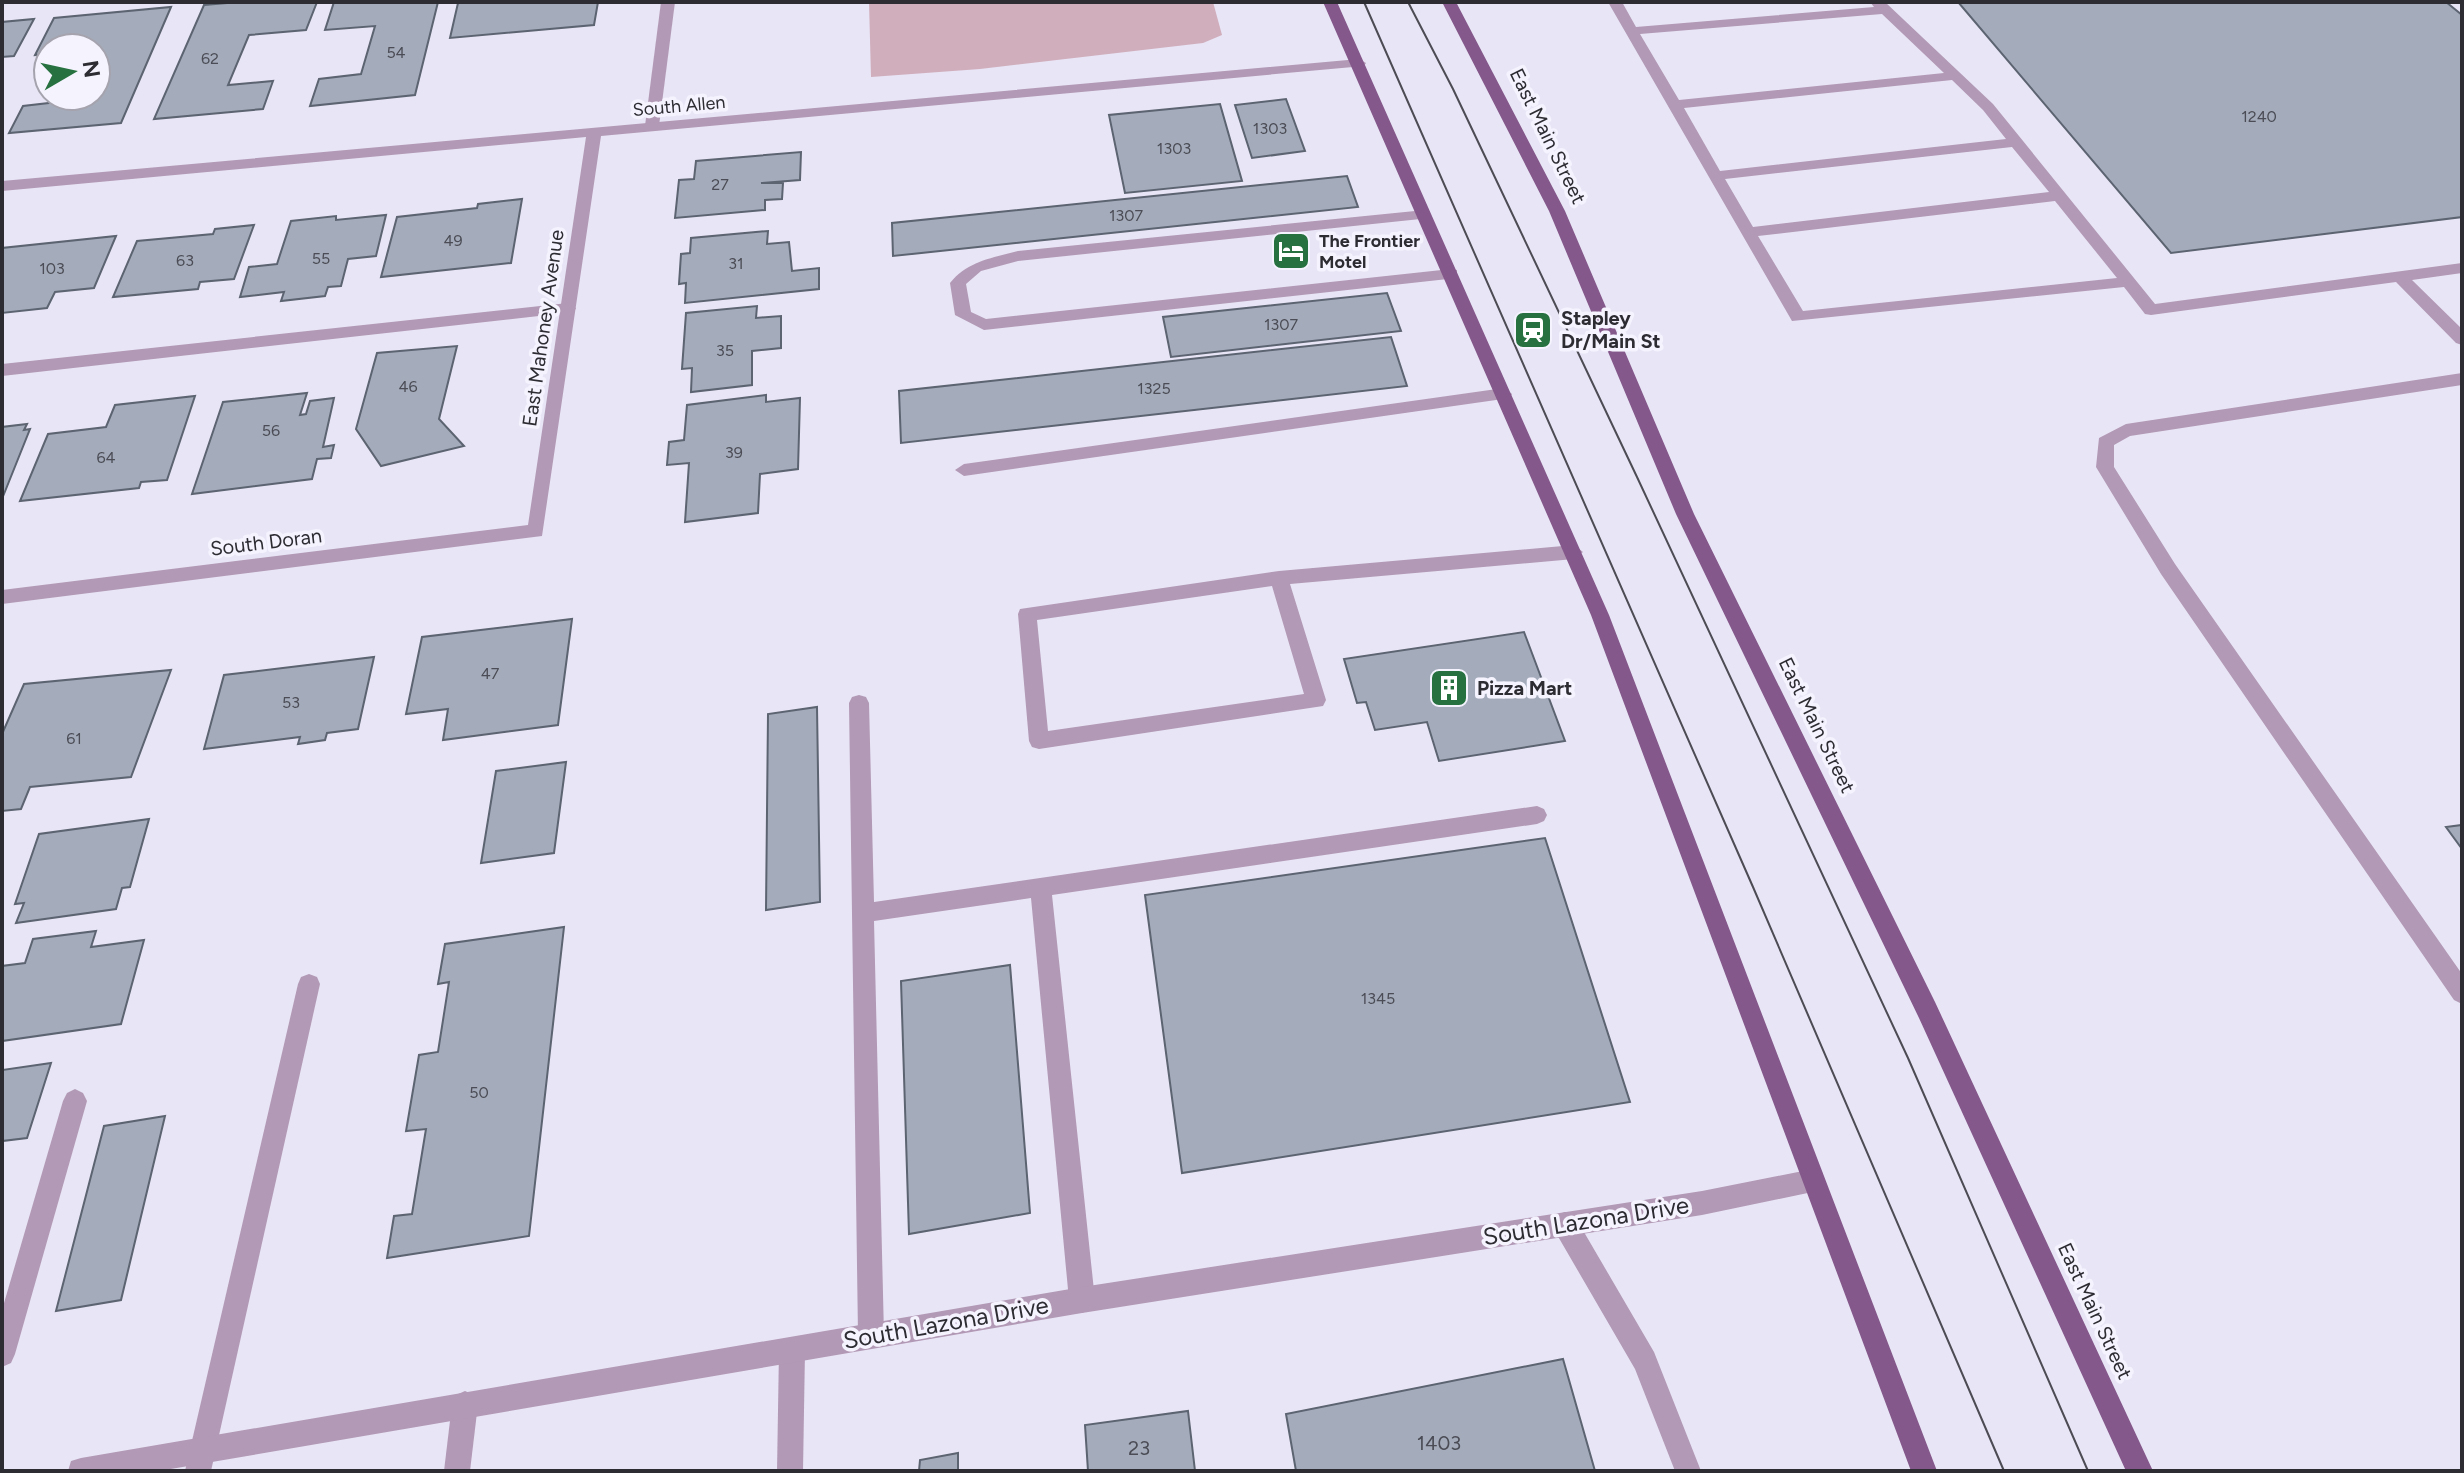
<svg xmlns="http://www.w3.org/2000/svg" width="2464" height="1473" viewBox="0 0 2464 1473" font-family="Figtree,sans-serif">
	<rect width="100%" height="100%" fill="#e8e5f6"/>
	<polygon fill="#d0aebc" points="869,2 1213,2 1222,35 1203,43 980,69 871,77"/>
	<g fill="#a4acbb" stroke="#5c6371" stroke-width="2">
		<polygon points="239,2 317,2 306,30 249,35 228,85 273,81 263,109 154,119 204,5"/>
		<polygon points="334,2 438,2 415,95 310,106 319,79 361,74 375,26 325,30"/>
		<polygon points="598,2 594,25 450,38 458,3"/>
		<polygon points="1958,2 2446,2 2462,15 2462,217 2171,253"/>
		<polygon points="171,7 121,123 9,133 23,106 66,101 68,96 96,96 96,48 48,48 48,54 35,55 54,18"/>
		<polygon points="34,19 14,56 2,57 2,22"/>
		<polygon points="1286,99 1305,151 1252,158 1235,105"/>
		<polygon points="1220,104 1242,181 1125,193 1109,115"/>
		<polygon points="801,152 800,180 761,183 783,183 782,199 765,200 765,210 675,218 679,180 694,179 696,161"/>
		<polygon points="1347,176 1358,207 893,256 892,223"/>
		<polygon points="522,199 511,263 381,277 397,217 477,208 478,204"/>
		<polygon points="386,215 376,256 348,259 341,286 328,287 325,296 281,301 284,292 240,297 249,267 277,264 291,221 336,216 336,220"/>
		<polygon points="254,225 234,279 200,282 198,289 113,297 137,241 213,234 215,229"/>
		<polygon points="768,231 767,244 789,242 792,271 819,268 819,289 685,303 686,283 679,284 681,254 690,253 691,238"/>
		<polygon points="116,236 94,288 55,292 47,308 2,313 2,248"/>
		<polygon points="1387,293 1401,331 1171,357 1163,317"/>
		<polygon points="757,306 756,318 781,316 781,348 752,351 752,385 691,392 692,368 682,369 686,313"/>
		<polygon points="1391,337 1407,386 901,443 899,391"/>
		<polygon points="457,346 439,419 464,446 381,466 356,429 377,353"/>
		<polygon points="307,393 300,415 306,414 310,401 334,398 323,447 334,445 331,458 317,459 312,479 192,494 223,402"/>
		<polygon points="766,395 766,402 800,398 798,469 760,474 758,513 685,522 689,463 667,465 669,442 684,440 687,405"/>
		<polygon points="195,396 167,480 141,482 139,488 20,501 48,434 106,427 115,405"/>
		<polygon points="27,424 24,430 30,429 2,499 2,427"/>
		<polygon points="572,619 558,725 443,740 448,709 406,714 422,637"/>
		<polygon points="1524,632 1565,741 1439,761 1427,722 1375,730 1366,702 1357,703 1344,659"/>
		<polygon points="374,657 358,729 327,733 325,740 298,744 300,737 204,749 224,675"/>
		<polygon points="171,670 131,777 30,787 21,809 2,811 2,734 24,684"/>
		<polygon points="817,707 820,902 766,910 768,714"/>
		<polygon points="566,762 554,853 481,863 496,771"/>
		<polygon points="149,819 130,887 122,888 116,909 16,923 24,903 15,904 39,834"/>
		<polygon points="2462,825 2462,849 2446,827"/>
		<polygon points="1545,838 1630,1102 1182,1173 1145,895"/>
		<polygon points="564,927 529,1236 387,1258 394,1216 412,1214 426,1129 406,1131 419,1055 438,1052 449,982 438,984 445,944"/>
		<polygon points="96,931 91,947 144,940 121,1024 2,1041 2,966 25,963 33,939"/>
		<polygon points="1010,965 1030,1213 909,1234 901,981"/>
		<polygon points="51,1063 27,1138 2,1141 2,1070"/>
		<polygon points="165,1116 121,1300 56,1311 104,1126"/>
		<polygon points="1563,1359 1595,1471 1296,1471 1286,1414"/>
		<polygon points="1188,1411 1195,1471 1088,1471 1085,1425"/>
		<polygon points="958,1453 958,1471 919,1471 920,1460"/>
	</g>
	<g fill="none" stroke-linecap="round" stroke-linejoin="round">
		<g fill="#b299b5" fill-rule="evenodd">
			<polygon points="661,2 675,2 659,126 652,130 645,126"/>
			<path d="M1608,2H1622L1636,27L1874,7L1870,2H1885L1993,104L2155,304L2462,263V273L2412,280L2462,329V345L2456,343L2396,282L2151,315L2145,314L2124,287L1792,321ZM1882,14L1944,73L1679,100L1640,34ZM1952,80L1983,110L2006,139L1720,171L1684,108ZM2012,147L2049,192L1753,227L1725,179ZM2055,201L2117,278L1803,311L1758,236Z"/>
			<path d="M1425,210L1430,212V218L1018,261L981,271L966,284L971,312L986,319L1451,269L1457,270V278L984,330L955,315L950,283C968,261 992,258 1018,251Z"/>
			<polygon points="568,303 576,308 574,312 2,376 2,364"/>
			<polygon points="2462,373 2462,385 2130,436 2114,445 2114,467 2175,564 2462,974 2462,1004 2454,1000 2161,574 2096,467 2099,438 2126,424"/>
			<polygon points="1504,388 1512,394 1510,398 964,476 955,470 964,464"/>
			<path d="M1574,545L1583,552L1574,559L1290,584L1326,700L1323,706L1039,749L1032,747L1029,741L1018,614L1020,609L1279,571ZM1272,586L1304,694L1048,731L1037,620Z"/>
			<polygon points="859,695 866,697 869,703 874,902 1537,806 1544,809 1547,815 1544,821 1537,824 1052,895 1095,1300 1091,1309 1082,1313 1073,1309 1069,1300 1031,898 874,921 884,1335 880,1344 871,1348 862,1344 858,1335 849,703 852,697"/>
			<polygon points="309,974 317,977 320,984 211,1471 185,1471 298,984 301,977"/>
			<polygon points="75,1089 83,1093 87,1101 15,1354 11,1363 2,1367 2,1310 63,1101 67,1093"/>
			<polygon points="1565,1212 1574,1215 1654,1352 1701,1471 1675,1471 1635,1369 1556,1233 1553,1224 1556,1215"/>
			<polygon points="792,1337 801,1341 805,1350 803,1471 777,1471 779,1350 783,1341"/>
			<polygon points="465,1391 474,1395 478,1404 470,1471 444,1471 452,1404 456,1395"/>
		</g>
		<g fill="#b299b5" fill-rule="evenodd">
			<polygon points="1359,59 1366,63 1364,66 601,136 542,536 2,604 2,590 528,525 586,137 2,191 2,181"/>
			<polygon points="1813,1169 1822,1172 1825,1181 1822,1190 1702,1215 1082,1313 159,1471 68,1471 71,1461 81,1458 1082,1287 1702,1191"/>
		</g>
		<g fill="#84588a" fill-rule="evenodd">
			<polygon points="1323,2 1337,2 1609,615 1937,1471 1911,1471 1591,615"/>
			<polygon points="1442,2 1456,2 1565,211 1694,514 1935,1002 2153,1471 2126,1471 1919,1018 1676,514 1549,211"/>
		</g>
		<g stroke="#4d4b54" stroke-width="2">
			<polyline points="1364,2 1753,887 2004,1471"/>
			<polyline points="1408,2 1453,89 1637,477 1908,1058 2088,1471"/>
		</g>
	</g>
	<defs>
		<symbol id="hotel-square" viewBox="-11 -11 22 22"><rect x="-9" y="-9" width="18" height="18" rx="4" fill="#26713f" stroke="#f5f3fe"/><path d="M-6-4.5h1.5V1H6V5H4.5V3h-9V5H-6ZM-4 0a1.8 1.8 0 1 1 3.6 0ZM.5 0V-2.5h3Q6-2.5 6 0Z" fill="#fff"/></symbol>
		<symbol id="station-square" viewBox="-11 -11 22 22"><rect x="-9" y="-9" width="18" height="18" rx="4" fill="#26713f" stroke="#f5f3fe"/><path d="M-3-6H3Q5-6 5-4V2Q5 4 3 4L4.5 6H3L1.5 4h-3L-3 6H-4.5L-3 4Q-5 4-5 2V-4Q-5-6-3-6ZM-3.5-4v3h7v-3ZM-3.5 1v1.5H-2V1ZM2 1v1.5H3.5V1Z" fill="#fff"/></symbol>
		<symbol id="building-square" viewBox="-11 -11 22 22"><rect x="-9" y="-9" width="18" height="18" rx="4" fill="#26713f" stroke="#f5f3fe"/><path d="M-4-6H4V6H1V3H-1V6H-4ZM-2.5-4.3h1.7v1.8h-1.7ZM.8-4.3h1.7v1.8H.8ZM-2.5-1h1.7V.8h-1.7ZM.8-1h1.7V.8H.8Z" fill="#fff"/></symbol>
	</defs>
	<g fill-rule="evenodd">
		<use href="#hotel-square" x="1269" y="229" width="44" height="44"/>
		<use href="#station-square" x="1511" y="308" width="44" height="44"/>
		<use href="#building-square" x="1427" y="666" width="44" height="44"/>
	</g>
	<g text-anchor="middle" stroke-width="7" stroke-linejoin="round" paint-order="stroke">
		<g font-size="16" fill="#4b4c55">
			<text x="396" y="58">54</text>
			<text x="210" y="64">62</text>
			<text x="2259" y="122">1240</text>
			<text x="1270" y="134">1303</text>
			<text x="1174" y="154">1303</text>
			<text x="720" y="190">27</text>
			<text x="1126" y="221">1307</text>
			<text x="453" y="246">49</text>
			<text x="321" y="264">55</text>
			<text x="185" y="266">63</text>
			<text x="736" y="269">31</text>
			<text x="52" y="274">103</text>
			<text x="1281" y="330">1307</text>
			<text x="725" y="356">35</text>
			<text x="408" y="392">46</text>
			<text x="1154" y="394">1325</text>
			<text x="271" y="436">56</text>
			<text x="734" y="458">39</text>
			<text x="106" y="463">64</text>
			<text x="490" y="679">47</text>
			<text x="291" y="708">53</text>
			<text x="74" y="744">61</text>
			<text x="1378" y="1004">1345</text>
			<text x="479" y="1098">50</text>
		</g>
		<g font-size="18" fill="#2d2c33" stroke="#f5f3fe">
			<text transform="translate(679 106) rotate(-5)" y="6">South Allen</text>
		</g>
		<g font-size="18" font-weight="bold" fill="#2d2c33" stroke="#f5f3fe" text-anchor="start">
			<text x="1319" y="247">The Frontier<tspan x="1319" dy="21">Motel</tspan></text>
		</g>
		<g font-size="20" fill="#2d2c33" stroke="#f5f3fe">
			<text transform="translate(1548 136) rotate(64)" y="7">East Main Street</text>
			<text transform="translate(543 328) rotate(-82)" y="7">East Mahoney Avenue</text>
			<text transform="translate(266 542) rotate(-7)" y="7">South Doran</text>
			<text transform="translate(1817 725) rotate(64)" y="7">East Main Street</text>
			<text transform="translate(2095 1311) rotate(65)" y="7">East Main Street</text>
		</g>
		<g font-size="20" font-weight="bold" fill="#2d2c33" stroke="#f5f3fe" text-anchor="start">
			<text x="1561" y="325">Stapley<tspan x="1561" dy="23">Dr/Main St</tspan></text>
			<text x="1477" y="695">Pizza Mart</text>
		</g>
		<g font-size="20" fill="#4b4c55">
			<text x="1439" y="1450">1403</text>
			<text x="1139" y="1455">23</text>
		</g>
		<g font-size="24" fill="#2d2c33" stroke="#f5f3fe">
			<text transform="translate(1586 1221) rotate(-9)" y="8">South Lazona Drive</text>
			<text transform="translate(946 1323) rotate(-10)" y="8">South Lazona Drive</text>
		</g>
	</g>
	<rect width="2464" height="1473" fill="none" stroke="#2d2c33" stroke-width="8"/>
	<g transform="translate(72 72) rotate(81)"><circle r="38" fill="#f5f3fe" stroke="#a5a3ad" stroke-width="2"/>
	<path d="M0-6L14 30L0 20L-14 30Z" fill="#26713f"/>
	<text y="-12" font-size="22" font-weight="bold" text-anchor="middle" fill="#2d2c33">N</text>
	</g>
</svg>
